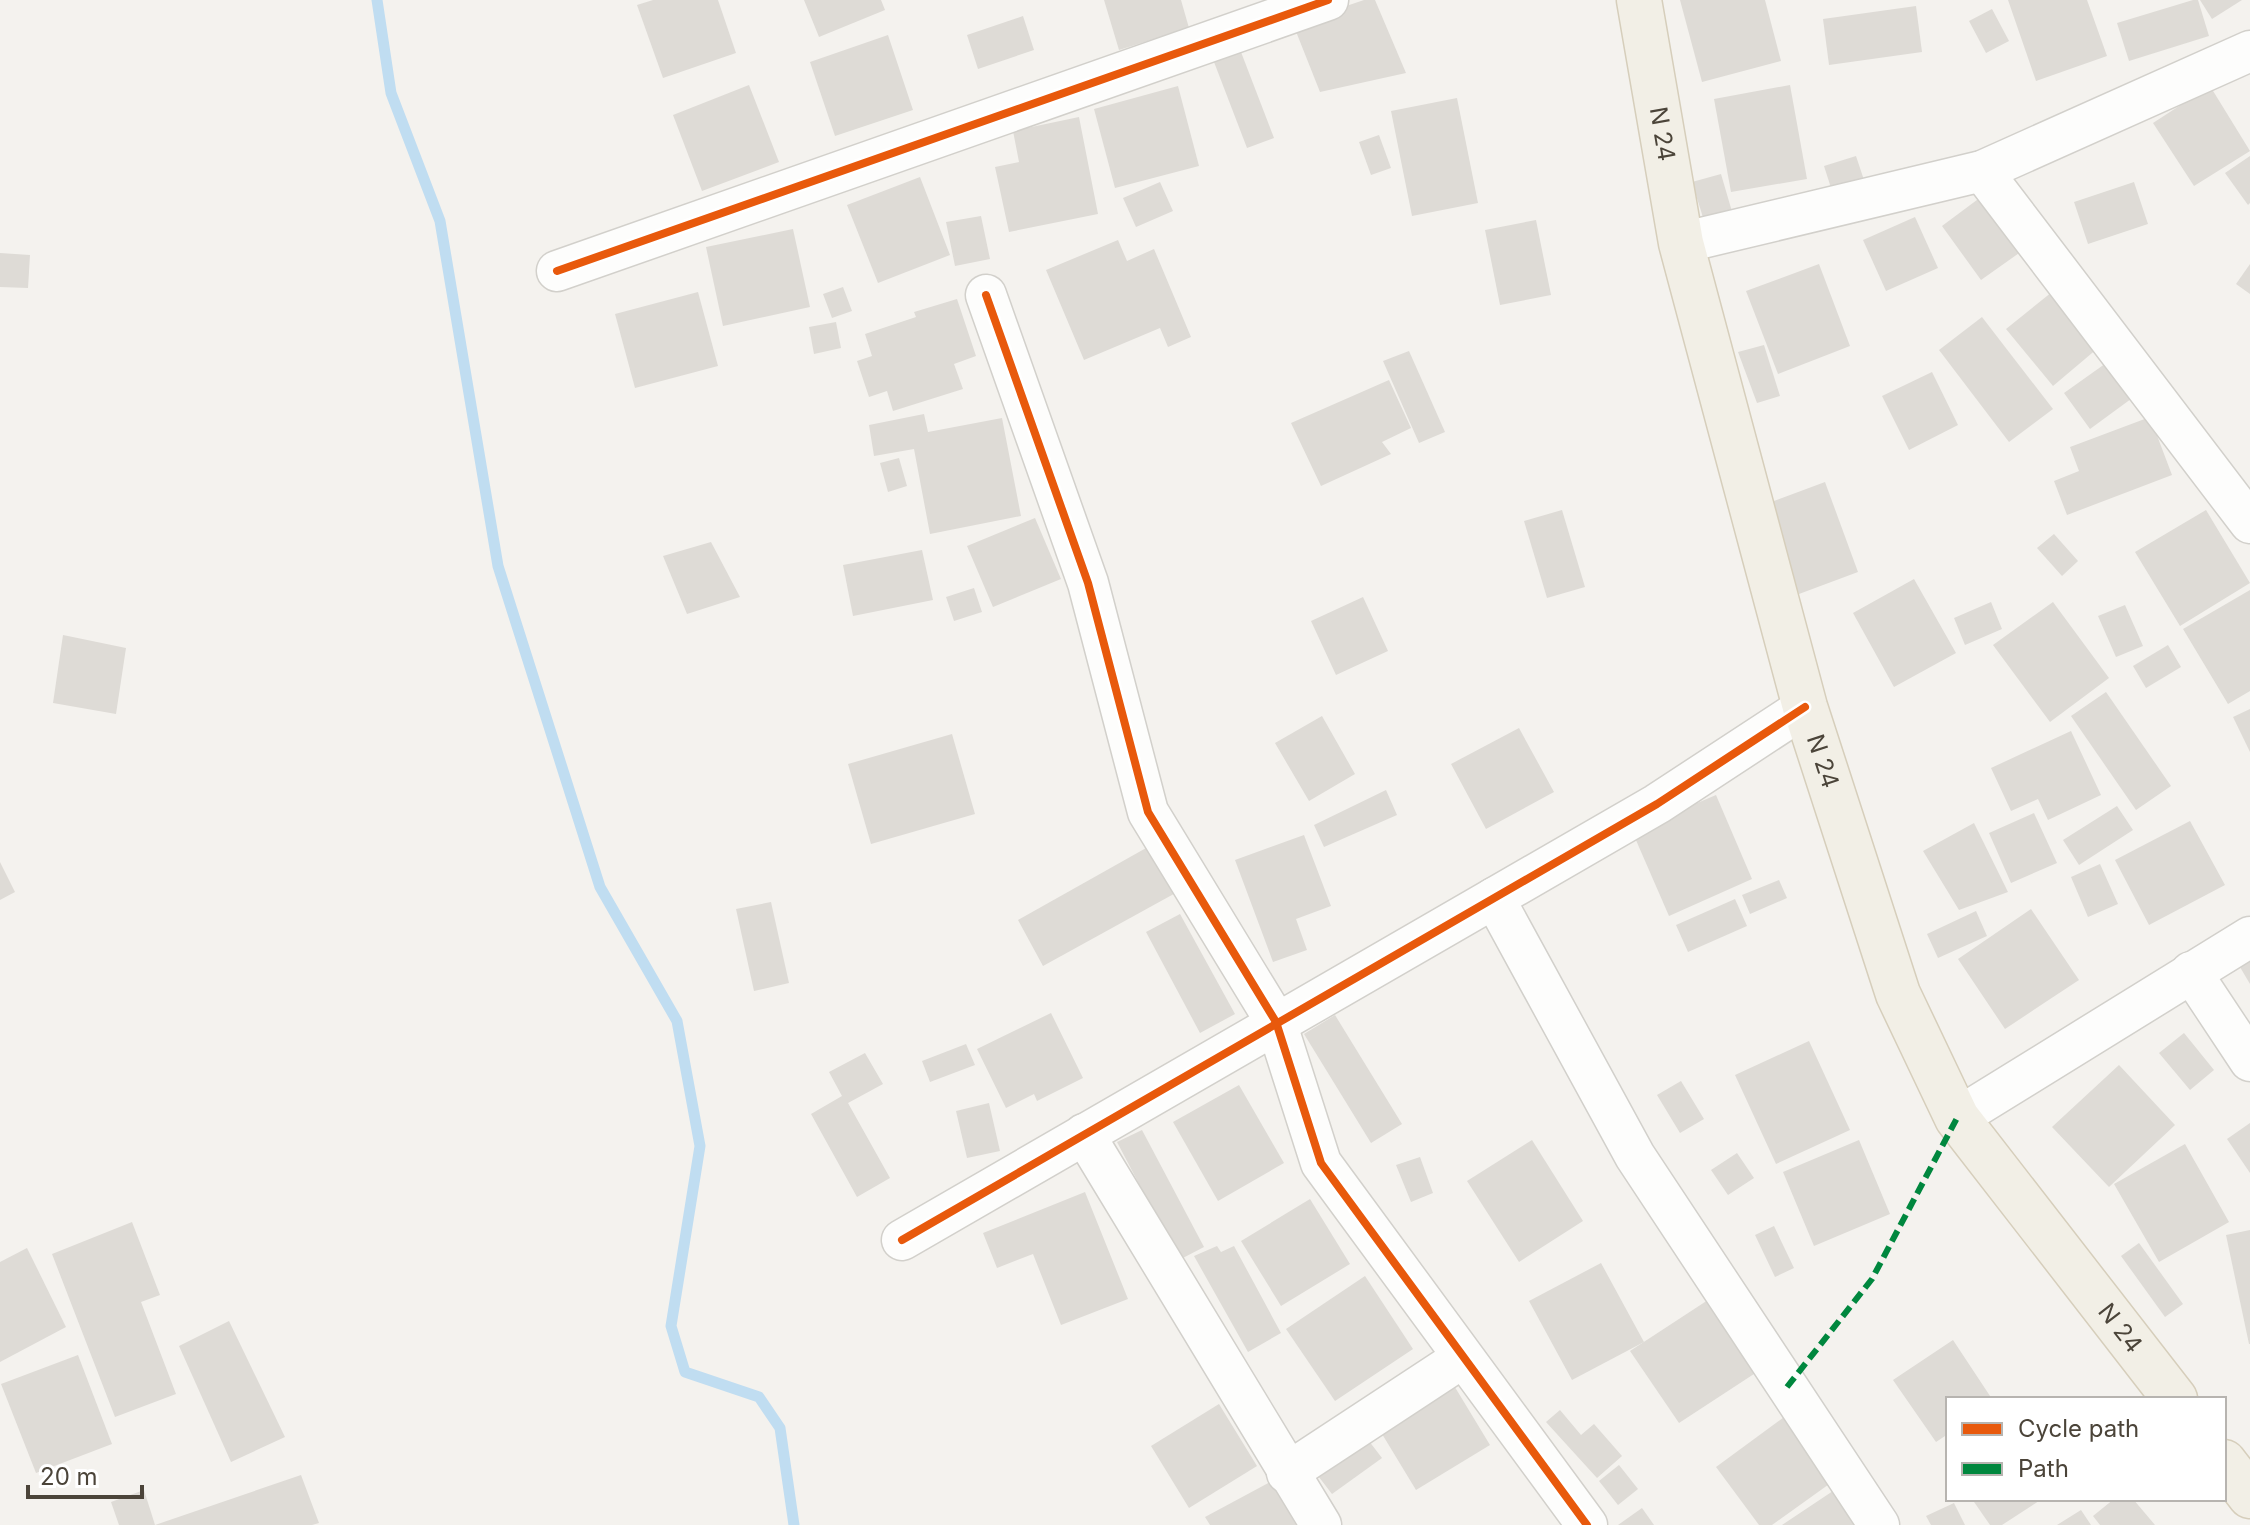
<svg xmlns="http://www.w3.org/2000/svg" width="2250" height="1525" viewBox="0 0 2250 1525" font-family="Inter,sans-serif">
	<rect width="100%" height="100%" fill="#f4f2ee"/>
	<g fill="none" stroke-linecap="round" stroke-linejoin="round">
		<polyline stroke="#c0ddf1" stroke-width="11" points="377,0 391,93 440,221 498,566 600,887 677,1021 700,1146 671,1326 685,1372 759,1397 780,1428 794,1525"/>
	</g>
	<g fill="#dedbd6">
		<polygon points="653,0 718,0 736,53 663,78 637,5"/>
		<polygon points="804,0 881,0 885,10 819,37"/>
		<polygon points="1104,0 1181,0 1189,28 1119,50"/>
		<polygon points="1364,0 1375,0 1406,73 1320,92 1293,24"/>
		<polygon points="1680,0 1765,0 1781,61 1702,82"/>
		<polygon points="2008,0 2087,0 2107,56 2036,81"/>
		<polygon points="2193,0 2198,0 2209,36 2129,61 2117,23"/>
		<polygon points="2200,0 2242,0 2212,19"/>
		<polygon points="1916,6 1922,52 1829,65 1823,19"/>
		<polygon points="1992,9 2009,41 1986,53 1969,21"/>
		<polygon points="1023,16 1034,50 978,69 967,35"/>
		<polygon points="888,35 913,110 835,136 810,62"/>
		<polygon points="1241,52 1274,138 1247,148 1214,62"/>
		<polygon points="749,85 779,162 702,191 673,115"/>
		<polygon points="1790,85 1807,179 1731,192 1714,99"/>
		<polygon points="1178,86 1199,166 1115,188 1094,109"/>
		<polygon points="2210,86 2250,151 2194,186 2153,123"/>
		<polygon points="1457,98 1478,203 1412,216 1391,111"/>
		<polygon points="1079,117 1098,214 1009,232 995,167 1019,162 1013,131"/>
		<polygon points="1379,135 1391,168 1371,175 1359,142"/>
		<polygon points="1856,156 1864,180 1832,191 1824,166"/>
		<polygon points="2250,156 2250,203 2248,205 2225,173"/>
		<polygon points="1721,174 1733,215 1705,224 1692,182"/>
		<polygon points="920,177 950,255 878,283 847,205"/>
		<polygon points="1160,182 1173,211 1136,227 1123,198"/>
		<polygon points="2134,182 2148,224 2088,244 2074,202"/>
		<polygon points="1989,191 2029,246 1981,280 1942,226"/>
		<polygon points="981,216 990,259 955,266 946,222"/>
		<polygon points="1915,217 1938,268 1886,291 1863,240"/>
		<polygon points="1536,220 1551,295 1500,305 1485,230"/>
		<polygon points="793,229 810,307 723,326 706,247"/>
		<polygon points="1118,240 1127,261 1154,249 1191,337 1168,347 1160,328 1084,360 1046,270"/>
		<polygon points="0,253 30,255 28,288 0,287"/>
		<polygon points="1819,264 1850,346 1778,374 1746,291"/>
		<polygon points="2250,264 2250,294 2236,284"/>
		<polygon points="843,287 852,311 832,318 823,294"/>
		<polygon points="698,292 718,366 635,388 615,314"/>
		<polygon points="2052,292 2098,348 2053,386 2006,329"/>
		<polygon points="957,299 976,356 954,364 963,389 893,411 887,391 869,397 857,361 872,356 865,334 916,317 914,312"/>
		<polygon points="1982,317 2053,409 2009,442 1939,350"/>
		<polygon points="836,322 841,348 814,354 809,327"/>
		<polygon points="1764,345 1780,396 1757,403 1738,352"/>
		<polygon points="1409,351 1445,432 1419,443 1383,361"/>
		<polygon points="2109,361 2135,396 2090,429 2064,393"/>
		<polygon points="1932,372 1958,425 1909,450 1882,396"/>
		<polygon points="1389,380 1411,428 1382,442 1391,454 1321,486 1291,423"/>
		<polygon points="924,414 928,432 1002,418 1021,516 930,534 914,449 874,456 869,425"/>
		<polygon points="2150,417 2172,475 2067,515 2054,481 2079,471 2070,447"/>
		<polygon points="899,458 907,486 888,492 880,463"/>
		<polygon points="1825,482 1858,572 1799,594 1766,504"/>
		<polygon points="1562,510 1585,587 1547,598 1524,521"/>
		<polygon points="2206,510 2250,583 2180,626 2135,552"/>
		<polygon points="1035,518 1061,579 993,607 967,546"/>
		<polygon points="2054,534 2078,561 2062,576 2037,548"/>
		<polygon points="711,542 740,597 687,614 663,556"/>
		<polygon points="922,550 933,600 853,616 843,565"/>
		<polygon points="1914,579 1956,653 1894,687 1853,613"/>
		<polygon points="974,588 982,612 954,621 946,597"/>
		<polygon points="2250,590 2250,691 2228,704 2183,629"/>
		<polygon points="1363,597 1388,651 1336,675 1311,621"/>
		<polygon points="1991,602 2002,629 1965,645 1954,618"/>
		<polygon points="2053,602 2109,678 2050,722 1993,645"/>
		<polygon points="2125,605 2143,646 2116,657 2098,616"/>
		<polygon points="63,635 126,648 116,714 53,703"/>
		<polygon points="2168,645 2181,667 2146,688 2133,666"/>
		<polygon points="2106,692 2171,786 2136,810 2071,716"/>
		<polygon points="2250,709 2250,752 2233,717"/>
		<polygon points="1322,716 1355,774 1309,801 1275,743"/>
		<polygon points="1519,728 1554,792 1486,829 1451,764"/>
		<polygon points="2071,731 2101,795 2048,820 2038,799 2011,811 1991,768"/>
		<polygon points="952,734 975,814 871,844 848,764"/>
		<polygon points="1386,790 1397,815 1324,847 1314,825"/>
		<polygon points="1716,795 1752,879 1669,916 1632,831"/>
		<polygon points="2117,806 2133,830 2079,865 2063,840"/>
		<polygon points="2034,813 2057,863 2011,883 1989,833"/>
		<polygon points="2190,821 2225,885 2149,925 2115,860"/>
		<polygon points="1974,823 2008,892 1959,910 1923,851"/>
		<polygon points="1304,835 1331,906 1296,919 1307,950 1273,962 1235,860"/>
		<polygon points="1155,843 1181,890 1043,966 1018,920"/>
		<polygon points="0,862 15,892 0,900"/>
		<polygon points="2100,864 2118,904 2088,917 2071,877"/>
		<polygon points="1779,880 1787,898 1750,914 1742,895"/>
		<polygon points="1735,899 1747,926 1688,952 1676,925"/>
		<polygon points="771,902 789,983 754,991 736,909"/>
		<polygon points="2031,909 2079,980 2005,1029 1958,959"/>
		<polygon points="1976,911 1987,936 1938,958 1927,934"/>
		<polygon points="1180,914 1235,1014 1200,1033 1146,932"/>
		<polygon points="2250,955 2250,984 2237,962"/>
		<polygon points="1051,1013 1083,1078 1037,1101 1034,1094 1006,1108 977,1049"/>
		<polygon points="1335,1015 1402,1124 1371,1143 1304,1034"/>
		<polygon points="2184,1033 2214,1070 2190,1090 2159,1053"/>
		<polygon points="1809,1041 1850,1130 1776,1164 1735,1075"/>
		<polygon points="966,1044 975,1065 930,1082 922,1061"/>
		<polygon points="865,1053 883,1084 848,1103 890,1178 857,1197 811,1114 842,1096 829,1072"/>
		<polygon points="2119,1065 2175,1125 2109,1187 2052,1127"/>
		<polygon points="1681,1081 1704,1119 1680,1133 1657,1095"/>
		<polygon points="1239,1085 1284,1163 1218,1201 1173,1122"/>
		<polygon points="989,1103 1000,1151 967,1158 956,1111"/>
		<polygon points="2250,1123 2250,1173 2227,1139"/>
		<polygon points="1142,1130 1204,1247 1179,1260 1117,1142"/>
		<polygon points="1532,1140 1583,1221 1519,1262 1467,1181"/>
		<polygon points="1859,1140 1890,1214 1814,1246 1783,1172"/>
		<polygon points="2185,1144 2229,1222 2159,1262 2114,1184"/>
		<polygon points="1737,1153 1754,1178 1728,1195 1711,1170"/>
		<polygon points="1420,1157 1433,1193 1411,1202 1396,1165"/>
		<polygon points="1085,1192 1128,1299 1061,1325 1033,1254 997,1268 983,1233"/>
		<polygon points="1310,1199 1350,1264 1281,1306 1241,1241"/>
		<polygon points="132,1222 160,1295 141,1302 176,1394 115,1417 52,1254"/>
		<polygon points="1774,1226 1794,1268 1775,1277 1755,1235"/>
		<polygon points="2250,1230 2250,1344 2249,1344 2226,1235"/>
		<polygon points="2139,1243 2183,1304 2165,1317 2121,1256"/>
		<polygon points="1217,1246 1221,1252 1234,1246 1281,1333 1248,1352 1194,1256"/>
		<polygon points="27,1248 66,1327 0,1362 0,1262"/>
		<polygon points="1601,1263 1644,1342 1572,1380 1529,1301"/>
		<polygon points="1365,1276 1413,1349 1335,1401 1286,1329"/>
		<polygon points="1708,1300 1757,1372 1679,1423 1630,1351"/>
		<polygon points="229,1321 285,1437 231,1462 179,1346"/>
		<polygon points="1953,1340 1992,1399 1948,1399 1948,1434 1936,1442 1893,1380"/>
		<polygon points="78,1355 112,1444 36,1473 1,1384"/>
		<polygon points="1450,1379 1490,1445 1416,1490 1376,1424"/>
		<polygon points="1219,1404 1257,1466 1189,1508 1151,1446"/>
		<polygon points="1560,1410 1581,1435 1594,1424 1622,1456 1597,1478 1546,1422"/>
		<polygon points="1791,1412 1839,1477 1772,1525 1759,1525 1716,1467"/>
		<polygon points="1362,1432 1382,1458 1332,1494 1312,1468"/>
		<polygon points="1619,1465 1638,1489 1618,1505 1599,1481"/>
		<polygon points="301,1475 319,1523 312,1525 155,1525"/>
		<polygon points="1272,1481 1296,1525 1210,1525 1205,1517"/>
		<polygon points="144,1490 155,1525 119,1525 111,1502"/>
		<polygon points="1833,1491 1856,1525 1782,1525"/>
		<polygon points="1972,1499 2042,1499 2002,1525 1990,1525"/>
		<polygon points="2114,1499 2133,1499 2155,1525 2100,1525 2093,1516"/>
		<polygon points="1954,1503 1965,1525 1931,1525 1926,1516"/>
		<polygon points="1642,1508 1654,1525 1618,1525"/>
		<polygon points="2081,1510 2091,1525 2057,1525"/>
	</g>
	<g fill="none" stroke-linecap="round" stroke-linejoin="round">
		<defs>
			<g id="street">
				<polyline points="1982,171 2250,523"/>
				<polyline points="1681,243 1982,171 2250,51"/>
				<polyline points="557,271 1328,0"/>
				<polyline points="986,295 1088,583 1148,812 1276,1022 1321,1163 1587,1525"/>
				<polyline points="1494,898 1635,1156 1879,1525"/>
				<polyline points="2191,972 2250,1061"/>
				<polyline points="1957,1118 2250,937"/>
				<polyline points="1084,1134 1321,1525"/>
				<polyline points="902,1240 1657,804 1805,707"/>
				<polyline points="1287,1473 1462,1358"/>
			</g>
			<g id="primary">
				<path id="s1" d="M1639,0L1681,243L1805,707L1898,994L1957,1118L2175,1399"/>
				<polyline points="2224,1462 2250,1496"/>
			</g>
		</defs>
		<use href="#street" stroke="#d2d0cb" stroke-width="43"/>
		<use href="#primary" stroke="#d6cebb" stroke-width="47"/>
		<use href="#street" stroke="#fdfdfc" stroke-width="40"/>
		<use href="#primary" stroke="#f2efe6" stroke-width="44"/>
		<polyline stroke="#00873e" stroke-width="6" stroke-dasharray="12 6" stroke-linecap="butt" points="1787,1387 1872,1279 1957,1118"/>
		<defs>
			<g id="cycleway">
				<polyline points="557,271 1328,0"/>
				<polyline points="986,295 1088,583 1148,812 1276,1022 1321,1163 1587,1525"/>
				<polyline points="902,1240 1657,804 1805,707"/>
			</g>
		</defs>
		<use href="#cycleway" stroke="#fff" stroke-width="13"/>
		<use href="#cycleway" stroke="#e8590c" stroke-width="8"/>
	</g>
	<g text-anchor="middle" stroke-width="8" stroke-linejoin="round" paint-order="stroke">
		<g font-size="24" fill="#4b4439" stroke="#fff">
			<text dy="8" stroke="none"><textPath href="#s1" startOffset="136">N 24</textPath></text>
			<text dy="8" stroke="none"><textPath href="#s1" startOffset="784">N 24</textPath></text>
			<text dy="8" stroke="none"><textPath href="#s1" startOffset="1432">N 24</textPath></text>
		</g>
	</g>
	<rect x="1946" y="1397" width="280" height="104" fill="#ffffff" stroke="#b7b4b0" stroke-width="2"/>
	<rect x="1962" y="1423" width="40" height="12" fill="#e8590c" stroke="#b7b4b0" stroke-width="2"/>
	<text x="2018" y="1437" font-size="24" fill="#4b4439">Cycle path</text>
	<rect x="1962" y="1463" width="40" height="12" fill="#00873e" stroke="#b7b4b0" stroke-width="2"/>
	<text x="2018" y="1477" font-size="24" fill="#4b4439">Path</text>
	<path d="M28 1485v12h114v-12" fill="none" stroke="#4b4439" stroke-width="4"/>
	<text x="40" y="1485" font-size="24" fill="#4b4439" stroke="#ffffff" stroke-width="6" paint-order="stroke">20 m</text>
</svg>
